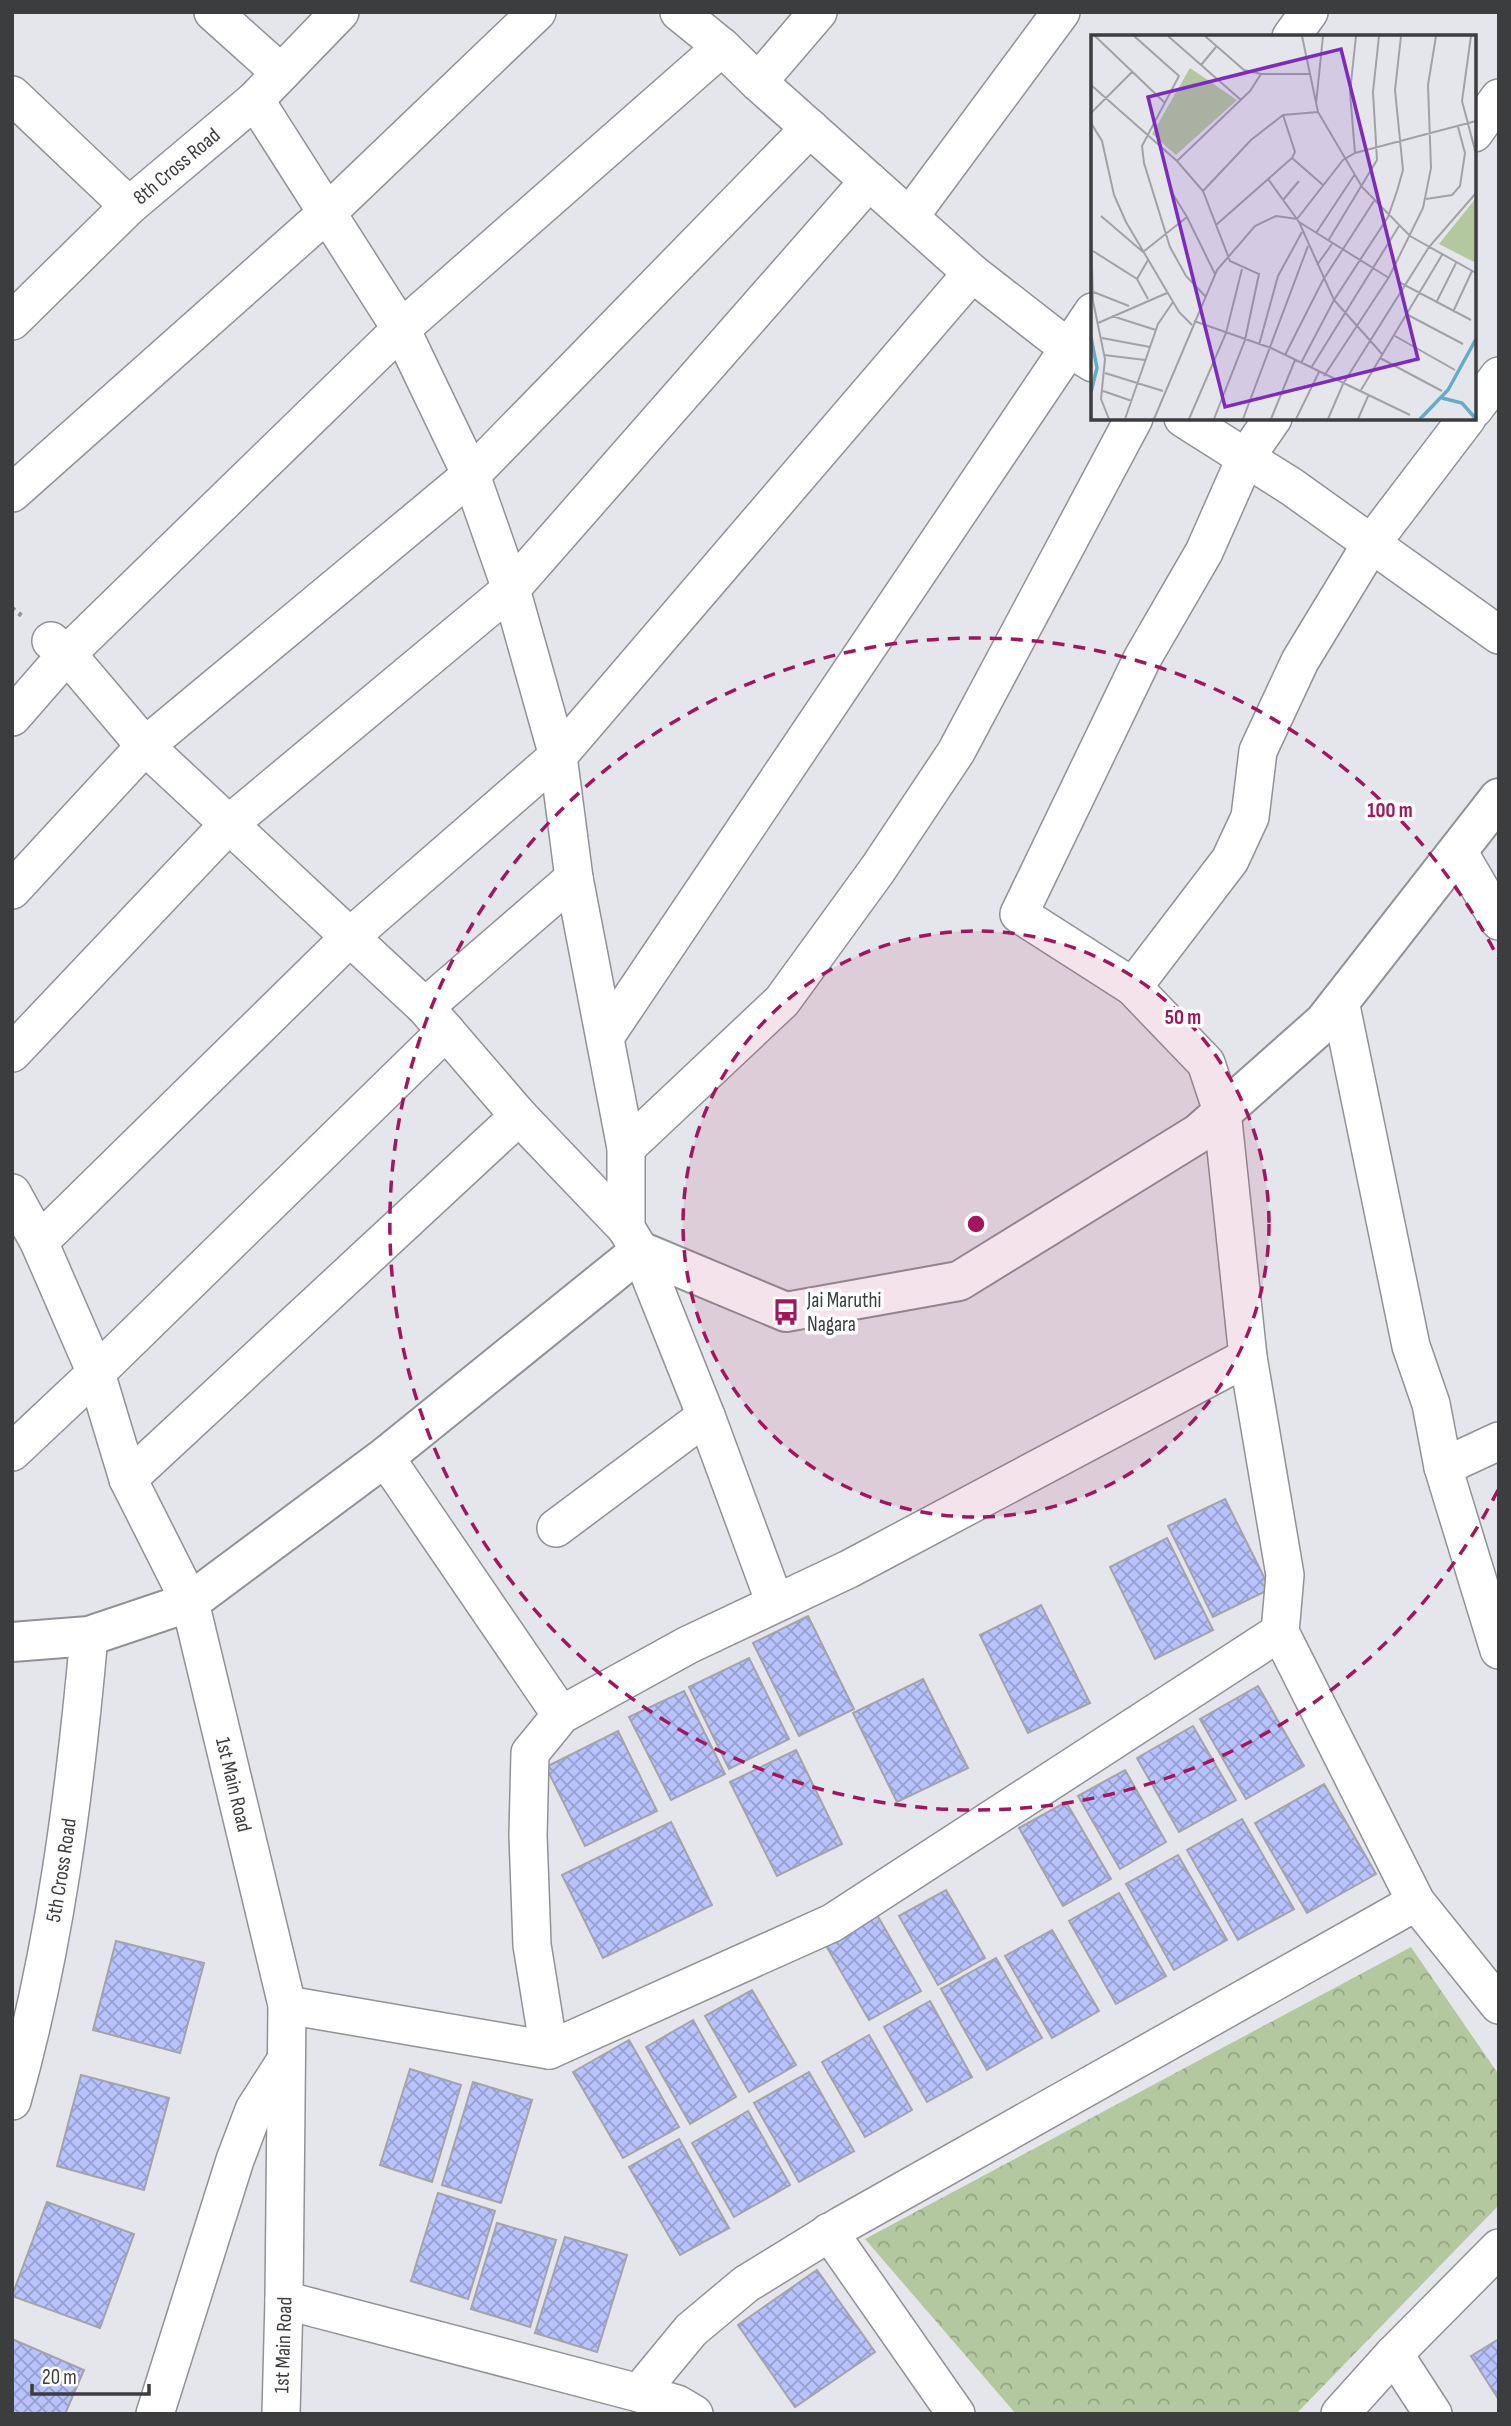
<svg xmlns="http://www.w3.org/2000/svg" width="1511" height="2426" viewBox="0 0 1511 2426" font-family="'Sofia Sans Condensed',sans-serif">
	<defs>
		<pattern id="park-crowns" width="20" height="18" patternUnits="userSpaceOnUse" patternTransform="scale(1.75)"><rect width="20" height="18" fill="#b3c89e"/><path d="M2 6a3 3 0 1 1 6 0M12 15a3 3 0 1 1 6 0" fill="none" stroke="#93a482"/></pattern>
		<pattern id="building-cross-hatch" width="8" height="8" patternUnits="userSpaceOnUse" patternTransform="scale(1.75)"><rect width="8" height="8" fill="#b8c2fd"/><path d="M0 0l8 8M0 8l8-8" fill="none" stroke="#979fce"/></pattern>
	</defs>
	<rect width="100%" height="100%" fill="#e4e6eb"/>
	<polygon fill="url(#park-crowns)" points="1411,1947 1499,2075 1499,2205 1296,2414 1016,2414 865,2239"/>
	<g fill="url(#building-cross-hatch)" stroke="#a3a4aa" stroke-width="2">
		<polygon points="1225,1499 1270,1589 1213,1617 1168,1526"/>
		<polygon points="1167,1538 1213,1630 1155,1659 1110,1567"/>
		<polygon points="1041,1605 1090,1703 1028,1733 980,1635"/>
		<polygon points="808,1616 854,1709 799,1736 753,1643"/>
		<polygon points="749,1658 789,1739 729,1769 689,1687"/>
		<polygon points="923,1679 968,1768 897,1802 853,1713"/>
		<polygon points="1258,1686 1304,1766 1246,1799 1200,1719"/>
		<polygon points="684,1691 725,1774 671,1800 629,1717"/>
		<polygon points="1193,1726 1236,1800 1179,1832 1137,1758"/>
		<polygon points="618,1731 657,1811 585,1846 546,1767"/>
		<polygon points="796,1750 842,1844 777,1876 730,1782"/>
		<polygon points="1125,1770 1166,1842 1120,1869 1078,1796"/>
		<polygon points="1324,1784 1376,1874 1307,1913 1255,1823"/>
		<polygon points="1066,1802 1111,1879 1063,1906 1019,1828"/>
		<polygon points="1242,1819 1294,1909 1238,1940 1187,1850"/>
		<polygon points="671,1822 712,1905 603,1958 562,1875"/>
		<polygon points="1178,1855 1227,1940 1174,1970 1126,1884"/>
		<polygon points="946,1890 985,1958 938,1985 899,1916"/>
		<polygon points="1119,1893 1166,1976 1116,2004 1069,1921"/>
		<polygon points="873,1908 921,1991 869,2020 821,1937"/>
		<polygon points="1052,1930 1099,2011 1052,2038 1005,1956"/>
		<polygon points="116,1941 204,1963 180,2053 93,2030"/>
		<polygon points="996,1958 1042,2038 987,2070 941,1989"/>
		<polygon points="752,1990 796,2065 749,2092 705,2016"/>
		<polygon points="930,2001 972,2077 927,2102 884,2027"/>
		<polygon points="693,2020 736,2097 690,2124 646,2047"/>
		<polygon points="869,2035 912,2110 865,2137 822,2062"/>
		<polygon points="629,2040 679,2127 623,2158 573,2072"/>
		<polygon points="410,2069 461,2085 432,2182 380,2165"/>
		<polygon points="809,2072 854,2151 799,2182 754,2103"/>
		<polygon points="81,2075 169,2098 144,2190 57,2166"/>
		<polygon points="473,2082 532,2100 501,2203 442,2185"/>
		<polygon points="748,2111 790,2185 734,2217 692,2143"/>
		<polygon points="679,2139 729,2228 680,2255 629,2167"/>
		<polygon points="438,2193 495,2211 468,2299 411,2281"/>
		<polygon points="47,2202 134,2234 100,2328 12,2296"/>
		<polygon points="497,2223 556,2240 530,2327 471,2309"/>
		<polygon points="565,2237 627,2255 597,2352 535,2333"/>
		<polygon points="817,2270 875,2352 795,2407 738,2325"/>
		<polygon points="12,2339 84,2370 65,2414 12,2414"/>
		<polygon points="1499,2339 1499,2400 1471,2356"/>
	</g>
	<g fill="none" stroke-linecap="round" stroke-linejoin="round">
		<defs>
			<g id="minor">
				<polyline points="213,12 281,73"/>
				<polyline points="679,12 722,47 758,82 972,273 1067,347 1093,363"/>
				<polyline points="1291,37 1309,12"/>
				<polyline points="758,82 818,12"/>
				<polyline points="12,95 129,206"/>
				<polyline points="255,100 401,329 471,475 511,589 558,756 574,878 626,1148 626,1228 640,1251 706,1416 775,1603"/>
				<polyline points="1474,133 1499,98"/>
				<polyline points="910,216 1061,12"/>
				<path id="s1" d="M12,321L129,206L255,100L340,12"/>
				<polyline points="1474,409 1499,376"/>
				<polyline points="1183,418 1292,487 1499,635"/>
				<polyline points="1273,418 1246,457 1204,552 1142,659 1019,914 1133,987 1206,1063 1222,1111 1248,1357 1285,1575 1280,1632 1416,1902 1499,2005"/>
				<polyline points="12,493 328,212 537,12"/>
				<polyline points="51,641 67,654 145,746 425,1007 519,1116 626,1228"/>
				<polyline points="12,717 67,654 401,329 722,47"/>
				<polyline points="1458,851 1499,921"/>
				<polyline points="12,890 145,746 471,475 810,128"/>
				<polyline points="1133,987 1230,860 1250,817 1258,751 1300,661 1371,544 1467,418"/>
				<polyline points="1340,1001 1411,1346 1431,1404 1443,1467 1499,1441"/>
				<polyline points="425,1007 574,878"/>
				<polyline points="605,1037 1093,312"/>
				<polyline points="12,1053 229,824 511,589 869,181"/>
				<polyline points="626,1148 782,1001 878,869 956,752 1134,418"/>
				<path id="s2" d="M12,1193L39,1242L96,1373L128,1479L190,1602L287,2005L284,2300L281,2414"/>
				<polyline points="39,1242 351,936 558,756 972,273"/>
				<polyline points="12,1452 96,1373 446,1031"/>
				<polyline points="385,1457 561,1715"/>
				<polyline points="1443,1467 1499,1650"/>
				<polyline points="128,1479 519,1116"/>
				<polyline points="556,1528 706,1416"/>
				<polyline points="287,2005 549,2050 832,1923 1280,1632"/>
				<polyline points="549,2050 532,1945 528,1835 530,1753 561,1715 688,1645 849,1569 1248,1357"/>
				<path id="s3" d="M12,2101C55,1949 75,1792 89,1636"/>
				<polyline points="829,2232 956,2414"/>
				<polyline points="284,2300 639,2393 691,2330 746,2284 842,2225 1416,1902"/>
				<polyline points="1394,2354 1433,2414"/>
				<polyline points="639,2393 677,2404 694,2414"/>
				<polyline points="155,2414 235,2160 254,2110 286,2060"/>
				<polyline points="1340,2414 1394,2354 1499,2248"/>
			</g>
			<polyline id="tertiary" points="12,1642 89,1636 190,1602 385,1457 640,1251 786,1312 959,1281 1199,1133 1324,1022 1499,798"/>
		</defs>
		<use href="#minor" stroke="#919297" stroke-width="40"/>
		<use href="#tertiary" stroke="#919297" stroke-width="42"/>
		<polyline stroke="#939498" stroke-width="4.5" stroke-dasharray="3.5 5" stroke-linecap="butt" points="12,608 22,616"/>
		<use href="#minor" stroke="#fff" stroke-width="37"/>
		<use href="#tertiary" stroke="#fff" stroke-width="38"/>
	</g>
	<circle cx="976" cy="1224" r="293" fill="#a2165e" fill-opacity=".12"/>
	<g fill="none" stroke="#a2165e" stroke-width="3.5" stroke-dasharray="12 9">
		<circle cx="976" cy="1224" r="293"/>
		<path d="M1498 1490A586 586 0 1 1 1498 958"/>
	</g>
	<defs>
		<symbol id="bus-bare" viewBox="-9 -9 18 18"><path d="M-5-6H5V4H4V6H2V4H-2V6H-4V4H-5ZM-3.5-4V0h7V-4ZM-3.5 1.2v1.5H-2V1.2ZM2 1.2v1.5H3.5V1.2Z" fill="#a2165e" stroke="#fff" stroke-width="2.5" paint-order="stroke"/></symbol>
	</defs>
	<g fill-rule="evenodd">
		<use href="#bus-bare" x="767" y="1293" width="38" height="38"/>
	</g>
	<g text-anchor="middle" stroke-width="7" stroke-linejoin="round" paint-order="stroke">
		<g font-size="21" fill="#3c3d3f" stroke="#fff">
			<text dy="7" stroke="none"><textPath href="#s1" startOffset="226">8th Cross Road</textPath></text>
			<text dy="7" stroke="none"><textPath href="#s2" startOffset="635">1st Main Road</textPath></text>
			<text dy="7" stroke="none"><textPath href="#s3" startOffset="236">5th Cross Road</textPath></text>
			<text transform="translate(283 2345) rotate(-88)" y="7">1st Main Road</text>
		</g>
		<g font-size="21" fill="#3c3d3f" stroke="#fff" text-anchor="start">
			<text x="807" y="1307">Jai Maruthi<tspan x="807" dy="24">Nagara</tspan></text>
		</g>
	</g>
	<g transform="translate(1091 35)">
		<rect width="385" height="385" fill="#e4e6eb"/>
		<path d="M385,163V228L348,209Z" fill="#b3c89e"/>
		<path d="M99,33L146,65L85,120L61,99Z" fill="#b3c89e"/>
		<path fill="none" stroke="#65abc9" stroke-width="3.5" d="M0,302L6,333L0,357M351,363L371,368L385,384M329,384L357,355L385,304"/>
		<path fill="none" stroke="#a1a2a6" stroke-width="2" d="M4,1L74,68M43,1L88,41L51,111L53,128L79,212L95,241L114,261M77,1L150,65M114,1L153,35L170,39M211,1L227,77L271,152L319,201L385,238M380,1L371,66L385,119M110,30L125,12M0,50L86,126L112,156L139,226L168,239L154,305L123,384M225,69L232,1M0,78L41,37M0,88L11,106L23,160L35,187L88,277L101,290M264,118L259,57L265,1M201,123L232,150M86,126L159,56L170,39H218M177,144L208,187L243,265L291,319M80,156L96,182M112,156L160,105L192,80L227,77M335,164L361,160L369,151L374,118L367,92M192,165L208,146M10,181L52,217L96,182L124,239M208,187L298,243M125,190L201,123L204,117L192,80M0,198L2,266L14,324L10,364L18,384M225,198L264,139M237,206L286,125L282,57L288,1M2,216L46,244L57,264M226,230L241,209M46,244L57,225M308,247L380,285M0,256L38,271M345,268L365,228M362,277L381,236M317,280L372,309M21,281L65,295M103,286L180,313L319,380M7,288L76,258M304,301L364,335M11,303L59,312M168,310L187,241L211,197M13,320L54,325M194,320L232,245L283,166M289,323L351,356M210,328L243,265L297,182L306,156L312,135L304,55L310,1M220,333L308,191M14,338L72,356M233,341L298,242L332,173L340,133L337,50L345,1M270,355L351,220M12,356L41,366M34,384L67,289L82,267M63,384L126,235L164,191L185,181L206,184L252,125L264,118L385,86M98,384L135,298L151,234M152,384L217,211M180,384L204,325M205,384L228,337M237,384L252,349L338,212L385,158M267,384L278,359"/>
		<path fill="#7b2cbf" fill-opacity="0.15" stroke="#7b2cbf" stroke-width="3.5" d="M250,14L327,324L134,372L57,62Z"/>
		<rect width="385" height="385" fill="none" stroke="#3c3d3f" stroke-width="3.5"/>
	</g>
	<circle cx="976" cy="1224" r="10" fill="#a2165e" stroke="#fff" stroke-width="3.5"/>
	<g font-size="21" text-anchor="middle" font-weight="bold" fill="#a2165e" stroke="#fff" stroke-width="7" stroke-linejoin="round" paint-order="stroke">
		<text x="1390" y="817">100 m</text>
		<text x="1183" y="1024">50 m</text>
	</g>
	<rect width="1511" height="2426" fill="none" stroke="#3c3d3f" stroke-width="28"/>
	<path d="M32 2384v10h117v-10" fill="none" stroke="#3c3d3f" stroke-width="3.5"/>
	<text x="42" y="2384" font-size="21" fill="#3c3d3f" stroke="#ffffff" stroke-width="5" paint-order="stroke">20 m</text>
</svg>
